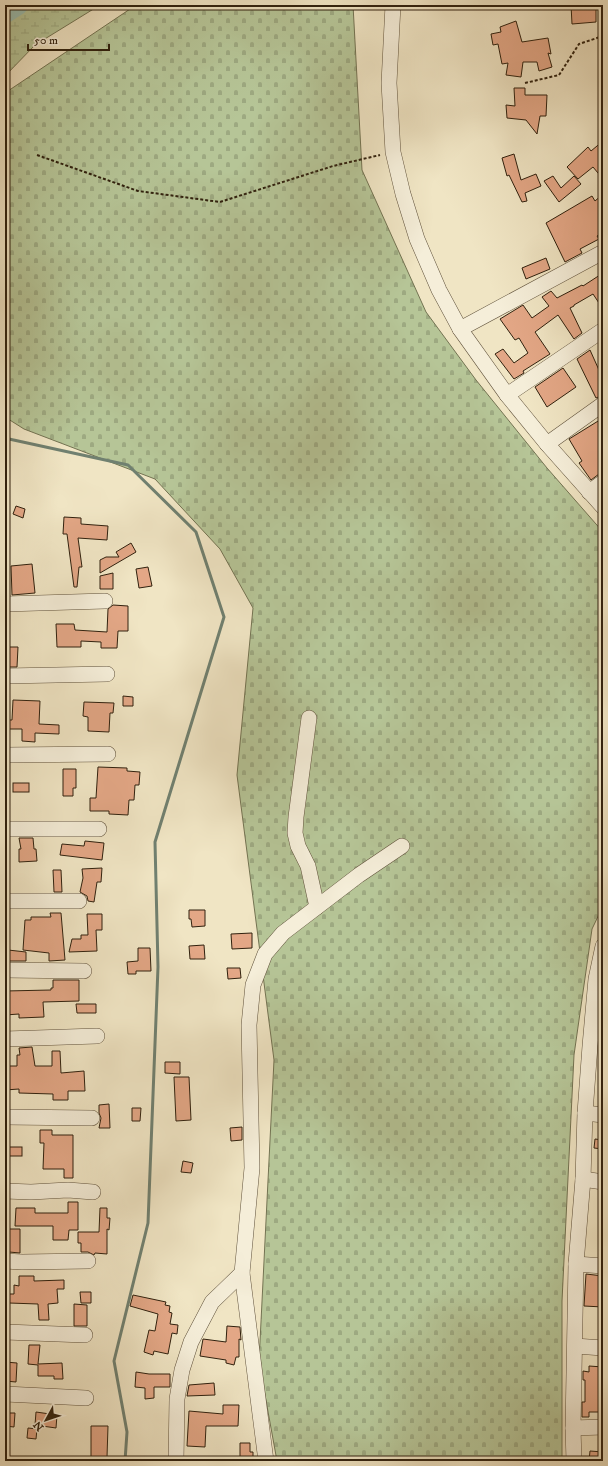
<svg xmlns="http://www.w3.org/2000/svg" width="608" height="1466" viewBox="0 0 608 1466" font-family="'IM FELL DW Pica',serif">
	<defs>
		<pattern id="wetland-marsh" width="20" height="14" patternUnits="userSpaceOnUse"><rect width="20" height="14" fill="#b6c597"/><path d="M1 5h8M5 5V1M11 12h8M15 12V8" fill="none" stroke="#9da981"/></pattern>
		<pattern id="cemetery-stones" width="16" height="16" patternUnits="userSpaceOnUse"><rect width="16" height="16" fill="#b6c597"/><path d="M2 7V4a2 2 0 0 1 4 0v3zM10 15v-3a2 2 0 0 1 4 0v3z" fill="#9da981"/></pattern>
	</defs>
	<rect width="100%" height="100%" fill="#f0e5c4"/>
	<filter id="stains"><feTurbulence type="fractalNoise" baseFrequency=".005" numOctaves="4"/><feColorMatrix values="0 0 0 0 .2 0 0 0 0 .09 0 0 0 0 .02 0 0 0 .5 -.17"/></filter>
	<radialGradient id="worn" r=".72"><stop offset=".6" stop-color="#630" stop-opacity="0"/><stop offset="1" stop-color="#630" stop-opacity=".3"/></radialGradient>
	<polygon fill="url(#wetland-marsh)" stroke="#737352" points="5,5 100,5 35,45 5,76"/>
	<polygon fill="url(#cemetery-stones)" stroke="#737352" points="136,5 353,5 362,170 426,312 476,380 547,468 603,532 603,906 592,929 574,1055 562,1301 562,1461 277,1461 259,1362 274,1060 237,775 253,608 220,549 155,479 24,429 5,417 5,93"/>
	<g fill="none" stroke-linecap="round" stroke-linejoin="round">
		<polyline stroke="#708070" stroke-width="3" points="5,437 9,439 128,465 196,532 224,617 155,842 158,967 148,1223 114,1361 127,1432 125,1461"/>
		<polyline stroke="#9abfb1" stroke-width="19" points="5,14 19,5"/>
	</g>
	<g fill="#e3a786" stroke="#30210e">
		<polygon points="571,5 596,5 596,22 572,24"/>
		<polygon points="516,21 522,42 548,38 551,54 548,53 552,67 539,71 537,62 523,62 521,77 506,75 508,63 502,64 498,44 493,45 491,34 501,32 500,27"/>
		<polygon points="514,88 525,88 525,95 547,95 546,116 540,116 537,134 526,120 507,118 506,105 515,106"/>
		<polygon points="603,141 603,179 593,167 578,179 567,167 588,147 591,151"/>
		<polygon points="514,154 521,180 536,174 541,186 525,193 527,201 522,202 509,175 507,176 502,158"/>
		<polygon points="553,176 561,188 574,176 581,184 559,202 544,181"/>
		<polygon points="603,194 603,232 597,236 599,239 580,249 582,253 565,262 546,223 592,196 595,201"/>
		<polygon points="546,258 550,269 526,279 522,268"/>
		<polygon points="603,273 603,309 593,294 574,305 574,306 570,308 582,333 574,339 558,315 535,332 550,354 523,371 524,373 514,379 495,354 503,349 514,363 528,353 519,338 515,340 500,319 523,305 532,318 549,306 542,297 551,291 557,298 582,285 583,286"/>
		<polygon points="590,350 603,379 603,395 596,398 577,359"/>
		<polygon points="563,368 576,387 547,407 535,387"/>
		<polygon points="603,418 603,471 591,480 579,463 582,461 569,439"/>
		<polygon points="16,506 25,509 23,518 13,514"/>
		<polygon points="64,517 81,518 81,524 108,526 107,540 78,538 82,567 79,567 77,587 74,587 67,534 63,534"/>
		<polygon points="131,543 136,552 100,573 100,560 106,557 119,557 116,552"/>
		<polygon points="32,564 35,593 12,595 11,566"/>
		<polygon points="148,567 152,586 139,588 136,569"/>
		<polygon points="113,573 113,589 100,589 100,576"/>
		<polygon points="113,605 128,606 128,631 118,631 117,648 101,648 101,642 81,641 81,647 57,647 56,624 74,624 75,630 107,632 108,609"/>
		<polygon points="5,647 18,647 17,667 5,667"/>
		<polygon points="123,696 133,697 133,706 123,706"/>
		<polygon points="13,700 40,701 39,724 59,725 59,734 35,733 35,742 22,741 22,729 5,729 6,720 12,720"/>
		<polygon points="84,702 114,703 113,713 110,713 109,732 88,731 88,717 83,716"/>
		<polygon points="98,767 127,768 127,771 140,772 139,785 135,785 134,800 129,800 128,815 109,814 109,811 90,811 90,798 96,798"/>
		<polygon points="63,769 76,769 76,788 73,788 73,796 63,796"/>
		<rect x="13" y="783" width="16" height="9"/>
		<polygon points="19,838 33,838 34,849 36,849 37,861 19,862 19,849 21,849"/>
		<polygon points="85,841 104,843 102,860 60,855 62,844 84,846"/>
		<polygon points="102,868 101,882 97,882 94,902 88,901 87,896 80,892 83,878 82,869"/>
		<polygon points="53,870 61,870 62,892 54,892"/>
		<polygon points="189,910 205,910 205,926 192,927 191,919 189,919"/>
		<polygon points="50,913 61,913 65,960 49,961 49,953 23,950 25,920 31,920 31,917 51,917"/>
		<polygon points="87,914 102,914 102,930 96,930 97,951 69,952 72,939 81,939 81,935 88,935"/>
		<polygon points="252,933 252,948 232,949 231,934"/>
		<polygon points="204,945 205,959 190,959 189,946"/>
		<polygon points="138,948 150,948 151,971 136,971 136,974 128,974 127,962 138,961"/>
		<polygon points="8,950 26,952 26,961 7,961"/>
		<polygon points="227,968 240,968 241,978 228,979"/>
		<polygon points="53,980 79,980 79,1001 43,1002 44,1017 19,1018 19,1014 5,1015 5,991 51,990 51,988 53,988"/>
		<polygon points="76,1004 96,1004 96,1013 77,1013"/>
		<polygon points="32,1047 35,1066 52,1066 52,1051 60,1051 61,1073 84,1071 85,1091 68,1091 68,1100 53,1100 53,1094 19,1093 19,1089 5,1090 5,1066 17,1066 17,1055 20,1055 19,1048"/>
		<polygon points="165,1062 180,1062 180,1074 165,1073"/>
		<polygon points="174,1077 189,1077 191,1120 176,1121"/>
		<polygon points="109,1104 110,1128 99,1128 101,1118 99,1113 99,1105"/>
		<polygon points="132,1108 141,1108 140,1121 132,1121"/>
		<polygon points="242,1127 242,1140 231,1141 230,1128"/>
		<polygon points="40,1130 52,1130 52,1135 73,1135 73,1178 64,1178 64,1169 43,1169 44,1143 40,1143"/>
		<polygon points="595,1139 603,1140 603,1149 594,1148"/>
		<rect x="5" y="1147" width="17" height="9"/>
		<polygon points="183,1161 193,1163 191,1173 181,1172"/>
		<polygon points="68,1202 78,1202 78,1230 69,1230 68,1240 53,1240 53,1226 15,1226 16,1208 35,1208 35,1213 68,1213"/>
		<polygon points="100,1208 107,1208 107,1218 110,1218 109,1230 107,1229 107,1254 95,1253 94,1255 88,1252 81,1252 81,1243 78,1243 78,1232 99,1232"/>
		<polygon points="9,1229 20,1229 20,1253 9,1252"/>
		<polygon points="586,1274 603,1276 603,1307 584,1306"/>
		<polygon points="19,1276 34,1276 34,1281 64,1280 64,1289 57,1289 58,1303 48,1304 49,1320 39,1320 38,1304 9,1303 9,1294 14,1294 14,1285 19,1286"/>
		<polygon points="80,1292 91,1292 91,1303 81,1303"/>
		<polygon points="133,1295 166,1302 165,1305 170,1306 169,1312 172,1313 170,1324 178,1325 177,1334 172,1333 168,1354 154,1351 153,1355 144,1352 149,1330 155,1331 158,1314 130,1306"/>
		<polygon points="74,1304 87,1305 87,1326 74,1326"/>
		<polygon points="227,1326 240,1327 241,1340 239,1339 239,1357 236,1357 234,1365 226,1363 226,1360 200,1356 203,1339 226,1342"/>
		<polygon points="29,1345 40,1345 38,1364 62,1363 63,1379 54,1379 54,1376 38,1376 38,1365 28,1364"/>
		<polygon points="5,1362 17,1363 16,1382 5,1381"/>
		<polygon points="589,1366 603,1367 603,1412 589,1412 589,1417 582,1417 582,1402 585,1402 585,1380 583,1380 583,1371 589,1372"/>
		<polygon points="136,1372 149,1374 170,1374 170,1387 154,1387 154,1398 145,1399 145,1388 135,1387"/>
		<polygon points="214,1383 215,1395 187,1396 189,1385"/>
		<polygon points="223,1405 239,1405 238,1426 206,1426 205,1447 187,1446 189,1411 223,1414"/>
		<polygon points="36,1412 57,1415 56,1428 35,1425"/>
		<polygon points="5,1413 15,1413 14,1427 5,1426"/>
		<polygon points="91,1426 108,1426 107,1457 91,1457"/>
		<polygon points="28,1428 37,1429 36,1439 27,1438"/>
		<polygon points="240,1443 250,1443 250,1452 253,1452 253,1461 240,1461"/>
		<polygon points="590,1451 603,1452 603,1461 589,1461"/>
	</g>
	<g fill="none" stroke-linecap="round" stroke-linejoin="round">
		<defs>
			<g id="minor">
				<polyline points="393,5 389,83 393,152 403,194 417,239 439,290 460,329 507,395 547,444 603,507"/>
				<polyline points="460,329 603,252"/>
				<polyline points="507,395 603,330"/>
				<polyline points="547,444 603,404"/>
				<polyline points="589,492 603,482"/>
				<polyline points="5,604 105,601"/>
				<polyline points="5,676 107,674"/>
				<polyline points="309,718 296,817 295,833 298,846 308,866 317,907"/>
				<polyline points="5,755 108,754"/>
				<polyline points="5,829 99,829"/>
				<polyline points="5,901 79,901"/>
				<polyline points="5,970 84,971"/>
				<polyline points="5,1039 97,1036"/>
				<polyline points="585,1113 603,1115"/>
				<polyline points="5,1117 92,1118"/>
				<polyline points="583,1179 603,1182"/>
				<polyline points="5,1191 31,1192 68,1190 93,1192"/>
				<polyline points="5,1261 22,1262 88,1261"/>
				<polyline points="576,1264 603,1266"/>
				<polyline points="5,1332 85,1335"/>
				<polyline points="575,1346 603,1348"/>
				<polyline points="5,1394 86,1398"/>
				<polyline points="573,1428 603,1427"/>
				<polyline points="176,1461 177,1399 182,1370 191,1342 212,1302 242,1273"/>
				<polyline points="266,1461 242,1273 252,1168 249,1025 253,985 265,954 283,933 359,875 402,846"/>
				<polyline points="574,1461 573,1428 576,1264 583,1179 585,1113 590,1046 596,979 603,946"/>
			</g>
		</defs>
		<use href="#minor" stroke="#60523c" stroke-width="16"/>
		<g stroke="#30210e" stroke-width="2" stroke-dasharray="3 2" stroke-linecap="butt">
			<polyline points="525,83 559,75 579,44 603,36"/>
			<polyline points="37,155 138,191 220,202 333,166 380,155"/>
		</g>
		<use href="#minor" stroke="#f5eed9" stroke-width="15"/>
	</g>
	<rect width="608" height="1466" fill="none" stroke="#f0e5c4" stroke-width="20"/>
	<rect x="6" y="6" width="596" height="1454" fill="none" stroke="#30210e" stroke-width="2"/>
	<rect x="10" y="10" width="588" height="1446" fill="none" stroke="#30210e"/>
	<g transform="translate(46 1420) rotate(230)" stroke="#f5eed9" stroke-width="3" paint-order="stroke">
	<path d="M0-3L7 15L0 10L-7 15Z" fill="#30210e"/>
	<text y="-6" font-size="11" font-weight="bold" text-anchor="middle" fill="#30210e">N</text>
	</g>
	<path d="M28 44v6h81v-6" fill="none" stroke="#30210e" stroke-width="2"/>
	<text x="34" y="44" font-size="12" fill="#30210e" stroke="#f5eed9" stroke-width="3" paint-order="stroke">50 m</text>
	<rect width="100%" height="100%" filter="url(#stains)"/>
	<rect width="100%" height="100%" fill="url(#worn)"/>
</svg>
